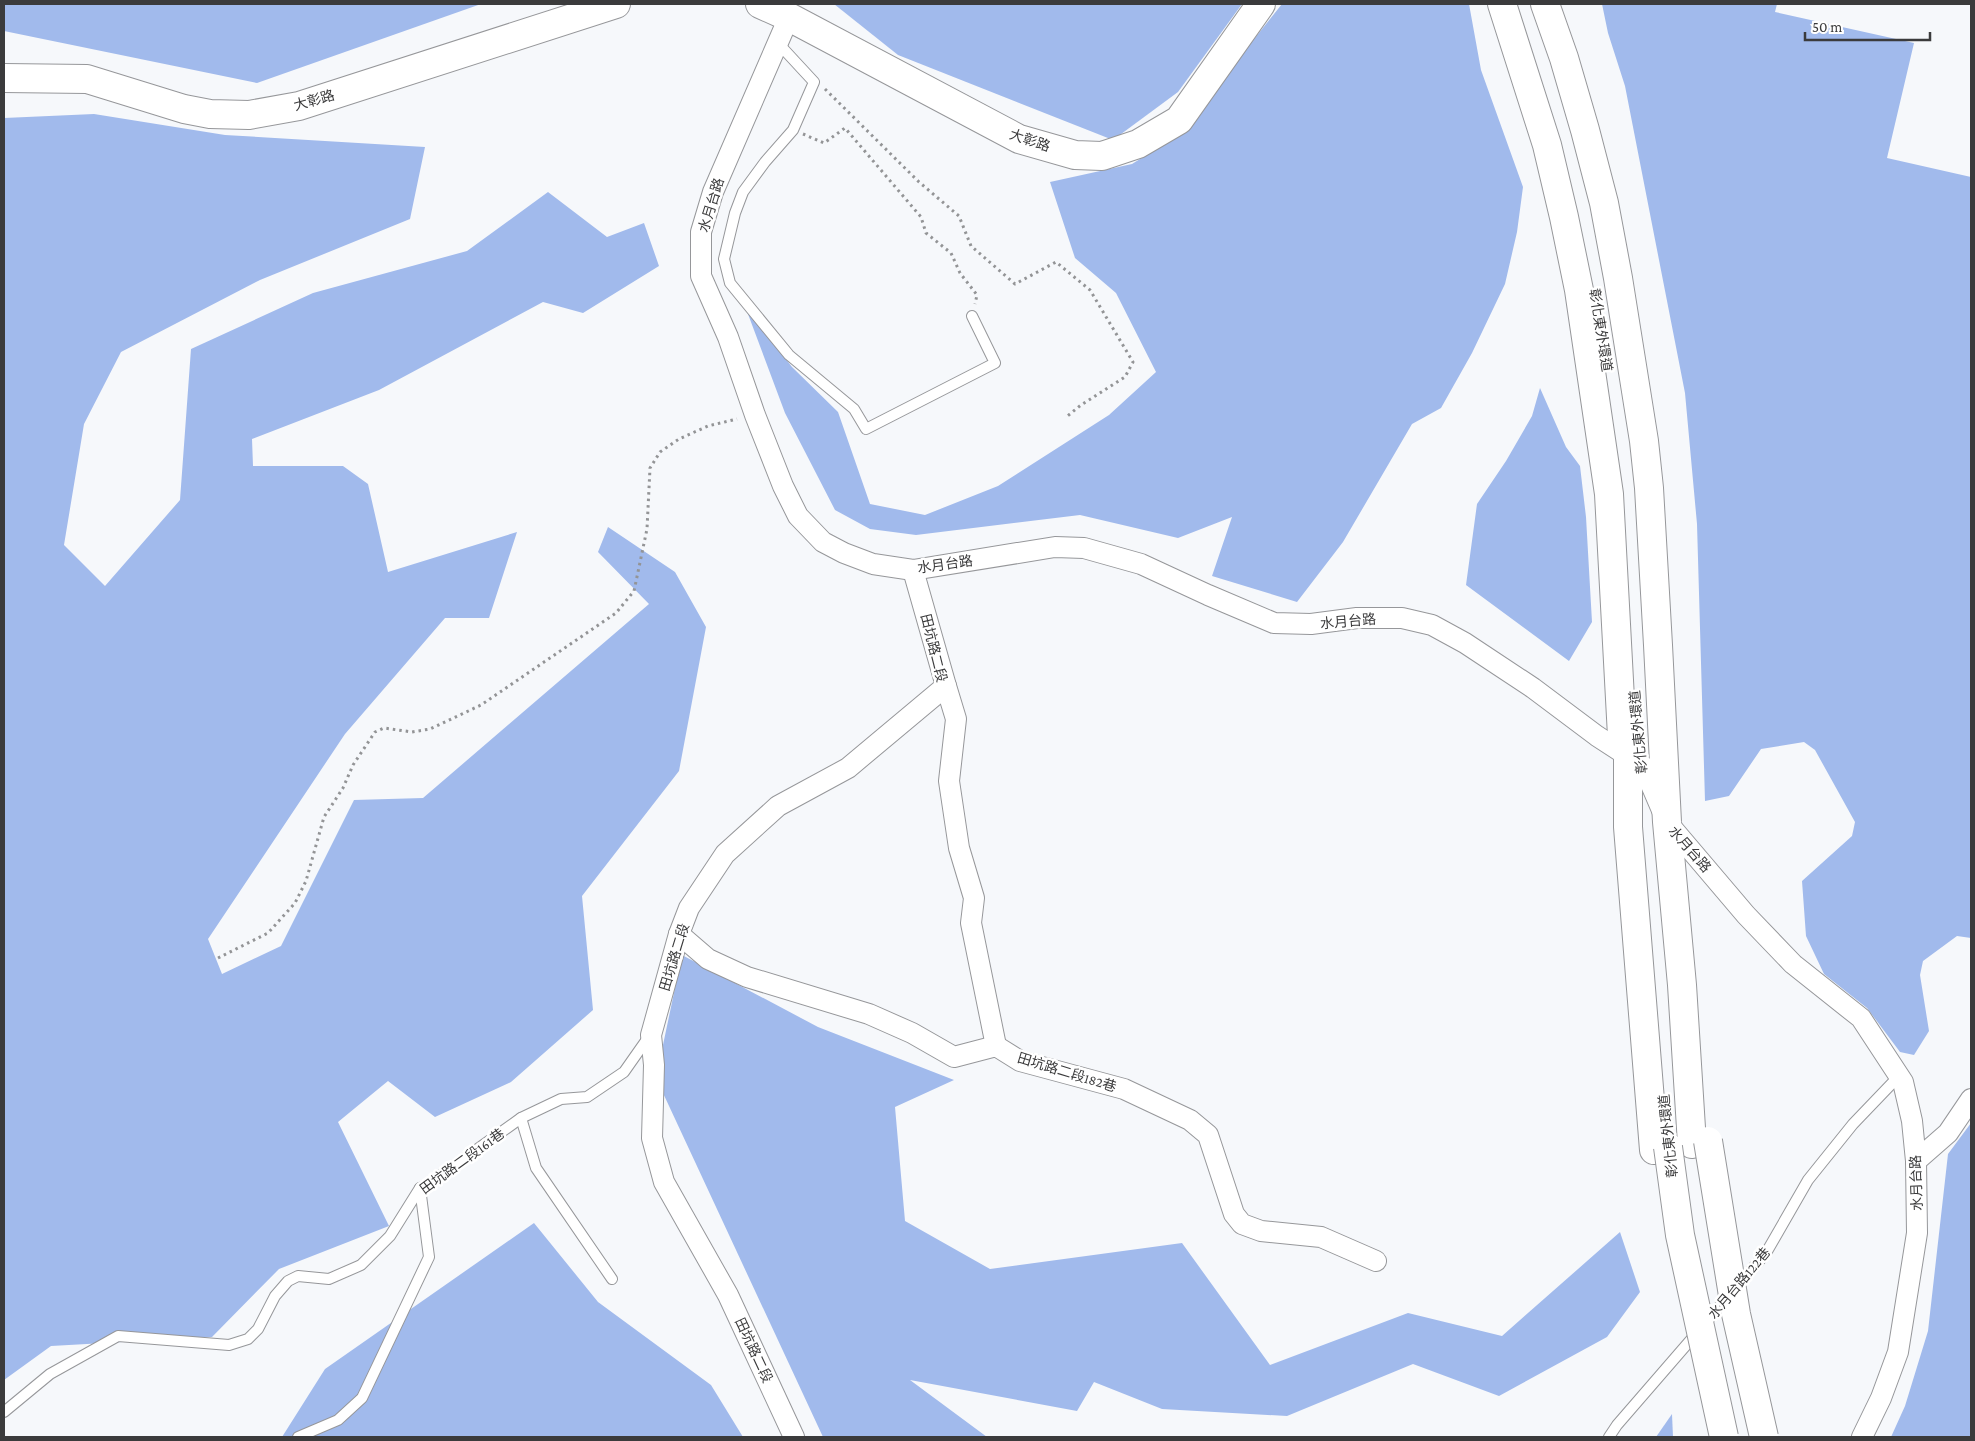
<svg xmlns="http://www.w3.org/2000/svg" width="1975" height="1441" viewBox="0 0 1975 1441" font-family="'Crimson Pro','Noto Sans TC',serif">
	<rect width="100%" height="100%" fill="#f6f8fb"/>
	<g fill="#a1baec">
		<polygon points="4,4 481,4 257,83 4,31"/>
		<polygon points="834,4 1242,4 1178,92 1113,140 898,55"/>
		<polygon points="1282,4 1469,4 1481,70 1523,187 1517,232 1505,284 1472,353 1441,408 1412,424 1343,542 1297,602 1212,576 1232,517 1178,538 1080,515 916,535 870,529 835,510 785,413 745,306 792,367 838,412 870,504 925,515 998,486 1109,415 1156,372 1116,293 1075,258 1050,182 1132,164 1177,136"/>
		<polygon points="1602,4 1777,4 1775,12 1914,43 1887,158 1971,177 1971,938 1957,936 1923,961 1920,975 1929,1031 1914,1055 1900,1052 1867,1008 1824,974 1806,936 1802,881 1852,836 1855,822 1815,750 1804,742 1761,749 1729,796 1705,801 1697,524 1685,393 1625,86 1608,33"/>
		<polygon points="94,114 225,135 425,147 410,219 260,280 121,352 84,424 64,545 105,586 180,500 191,349 313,293 467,251 548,192 607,237 644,223 659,266 583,313 543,302 379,390 252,439 253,466 343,466 368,484 388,572 517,532 489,618 445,618 345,734 208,939 222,974 281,946 354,800 423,798 649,604 598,552 608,527 675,572 706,627 679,771 582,896 593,1010 511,1082 435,1117 388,1081 338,1122 389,1226 279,1269 212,1337 51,1346 4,1380 4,118"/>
		<polygon points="1540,388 1566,447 1580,466 1586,517 1592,622 1569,661 1466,585 1477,504 1506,461 1532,416"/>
		<polygon points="682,955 818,1027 954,1080 895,1107 905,1221 990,1269 1182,1243 1270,1365 1408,1313 1502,1336 1620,1232 1640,1292 1607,1337 1499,1396 1413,1364 1287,1416 1162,1409 1094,1382 1077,1411 910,1380 987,1437 823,1437 656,1078"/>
		<polygon points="1971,1123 1971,1437 1891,1437 1905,1406 1928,1331 1948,1154"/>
		<polygon points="534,1223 598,1302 711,1385 743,1437 282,1437 325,1369"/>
		<polygon points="1672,1414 1673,1437 1656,1437"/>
	</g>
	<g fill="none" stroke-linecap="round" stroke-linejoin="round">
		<defs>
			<g id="lane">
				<polyline points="777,42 814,82 793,130 765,162 743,192 735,213 724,259 730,283 789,355 854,409 866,429 995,363 972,316"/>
				<polyline points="521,1118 536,1168 612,1279"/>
				<polyline points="4,1412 50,1374 118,1336 229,1345 248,1339 258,1329 275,1296 288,1281 298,1276 329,1279 361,1265 390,1236 420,1188 430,1183 521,1118 561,1099 587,1097 624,1072 650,1035"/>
				<polyline points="298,1437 338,1420 362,1398 429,1257 420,1188"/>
				<polyline points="1609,1437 1617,1425 1766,1253 1808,1180 1853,1124 1899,1076"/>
			</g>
			<g id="street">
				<polyline points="789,17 713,192 701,232 701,276 728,337 755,415 783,486 798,516 823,542 844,553 873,564 913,570 1055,547 1084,548 1141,564 1208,595 1274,623 1311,624 1357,618 1402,618 1432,625 1465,643 1533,688 1597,736 1643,766 1667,822 1746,915 1793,964 1861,1018 1903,1082 1912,1121 1916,1161 1917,1233 1898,1352 1881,1398 1862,1437"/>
				<polyline points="946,686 956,719 949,781 959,848 974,898 971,923 996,1046"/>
				<polyline points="679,934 708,959 747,977 869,1014 912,1033 954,1057 996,1046 1020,1061 1124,1089 1190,1120 1208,1135 1234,1214 1242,1224 1261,1231 1321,1237 1376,1261"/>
				<polyline points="1916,1161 1948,1133 1971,1099"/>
				<polyline points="794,1437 728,1295 664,1182 652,1138 654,1065 651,1035 679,934 689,908 725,854 778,806 848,768 946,686 913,570"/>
			</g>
			<g id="secondary">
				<polyline points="760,4 789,17 1019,139 1075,155 1102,156 1138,144 1179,120 1261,4"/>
				<polyline points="4,78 87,79 184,109 210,114 249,115 299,106 616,4"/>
			</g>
			<g id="primary">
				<polyline points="1502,4 1547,145 1564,217 1579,290 1609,494 1622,736 1628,756 1628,827 1654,1150"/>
				<polyline points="1545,4 1564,58 1585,130 1604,203 1618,278 1644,441 1649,488 1658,645 1667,822 1682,985 1692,1144"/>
			</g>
		</defs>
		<use href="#lane" stroke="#96979a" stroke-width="12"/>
		<use href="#street" stroke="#96979a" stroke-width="22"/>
		<use href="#secondary" stroke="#96979a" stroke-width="30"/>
		<use href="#primary" stroke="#96979a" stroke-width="30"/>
		<g stroke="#939496" stroke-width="3" stroke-dasharray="2.5 4" stroke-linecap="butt">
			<polyline points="825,89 919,182 959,216 971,246 1015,284 1056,262 1090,290 1133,362 1125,377 1081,405 1065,418"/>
			<polyline points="803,134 824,143 845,128 921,217 926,233 951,253 960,273 977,295 975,304"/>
			<polyline points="218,958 268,933 295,903 306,881 324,817 343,788 353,765 375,732 384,728 412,732 430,729 481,705 616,613 634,591 647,529 650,468 660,452 679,439 708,426 737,419"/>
		</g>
		<use href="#lane" stroke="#fff" stroke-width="10"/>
		<use href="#street" stroke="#fff" stroke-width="20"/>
		<use href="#secondary" stroke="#fff" stroke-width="28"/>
		<use href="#primary" stroke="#fff" stroke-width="28"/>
		<defs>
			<g id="primary-bridge">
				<polyline points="1708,1141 1736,1314 1764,1437"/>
				<polyline points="1668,1147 1680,1235 1724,1437"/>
			</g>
		</defs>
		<use href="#primary-bridge" stroke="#96979a" stroke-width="30" stroke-linecap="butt"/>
		<use href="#primary-bridge" stroke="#fff" stroke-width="28"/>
	</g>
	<g text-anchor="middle" stroke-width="5" stroke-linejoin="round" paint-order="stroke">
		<g font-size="14" fill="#3b3b3c" stroke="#fff">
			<text transform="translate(314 100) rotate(-16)" y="5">大彰路</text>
			<text transform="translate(1030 140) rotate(19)" y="5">大彰路</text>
			<text transform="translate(711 205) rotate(-73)" y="5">水月台路</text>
			<text transform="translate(1601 330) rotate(81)" y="5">彰化東外環道</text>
			<text transform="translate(945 564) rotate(-8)" y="5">水月台路</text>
			<text transform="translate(1348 621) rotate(-5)" y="5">水月台路</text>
			<text transform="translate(934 648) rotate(76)" y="5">田坑路二段</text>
			<text transform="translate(1638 732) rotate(-95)" y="5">彰化東外環道</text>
			<text transform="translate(1690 849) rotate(49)" y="5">水月台路</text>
			<text transform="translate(674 957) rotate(-73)" y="5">田坑路二段</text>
			<text transform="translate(1067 1072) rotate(17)" y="5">田坑路二段182巷</text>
			<text transform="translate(1668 1136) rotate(-96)" y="5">彰化東外環道</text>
			<text transform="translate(462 1161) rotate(-36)" y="5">田坑路二段161巷</text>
			<text transform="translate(1916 1183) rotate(-92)" y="5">水月台路</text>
			<text transform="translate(1739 1283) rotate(-50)" y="5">水月台路122巷</text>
			<text transform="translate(754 1350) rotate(65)" y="5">田坑路二段</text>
		</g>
	</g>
	<rect width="1975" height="1441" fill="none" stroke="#3b3b3c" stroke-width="10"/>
	<path d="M1805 32v8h125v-8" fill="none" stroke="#3b3b3c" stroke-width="2.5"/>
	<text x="1812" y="32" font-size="15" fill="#3b3b3c" stroke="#ffffff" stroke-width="4" paint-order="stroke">50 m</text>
</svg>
